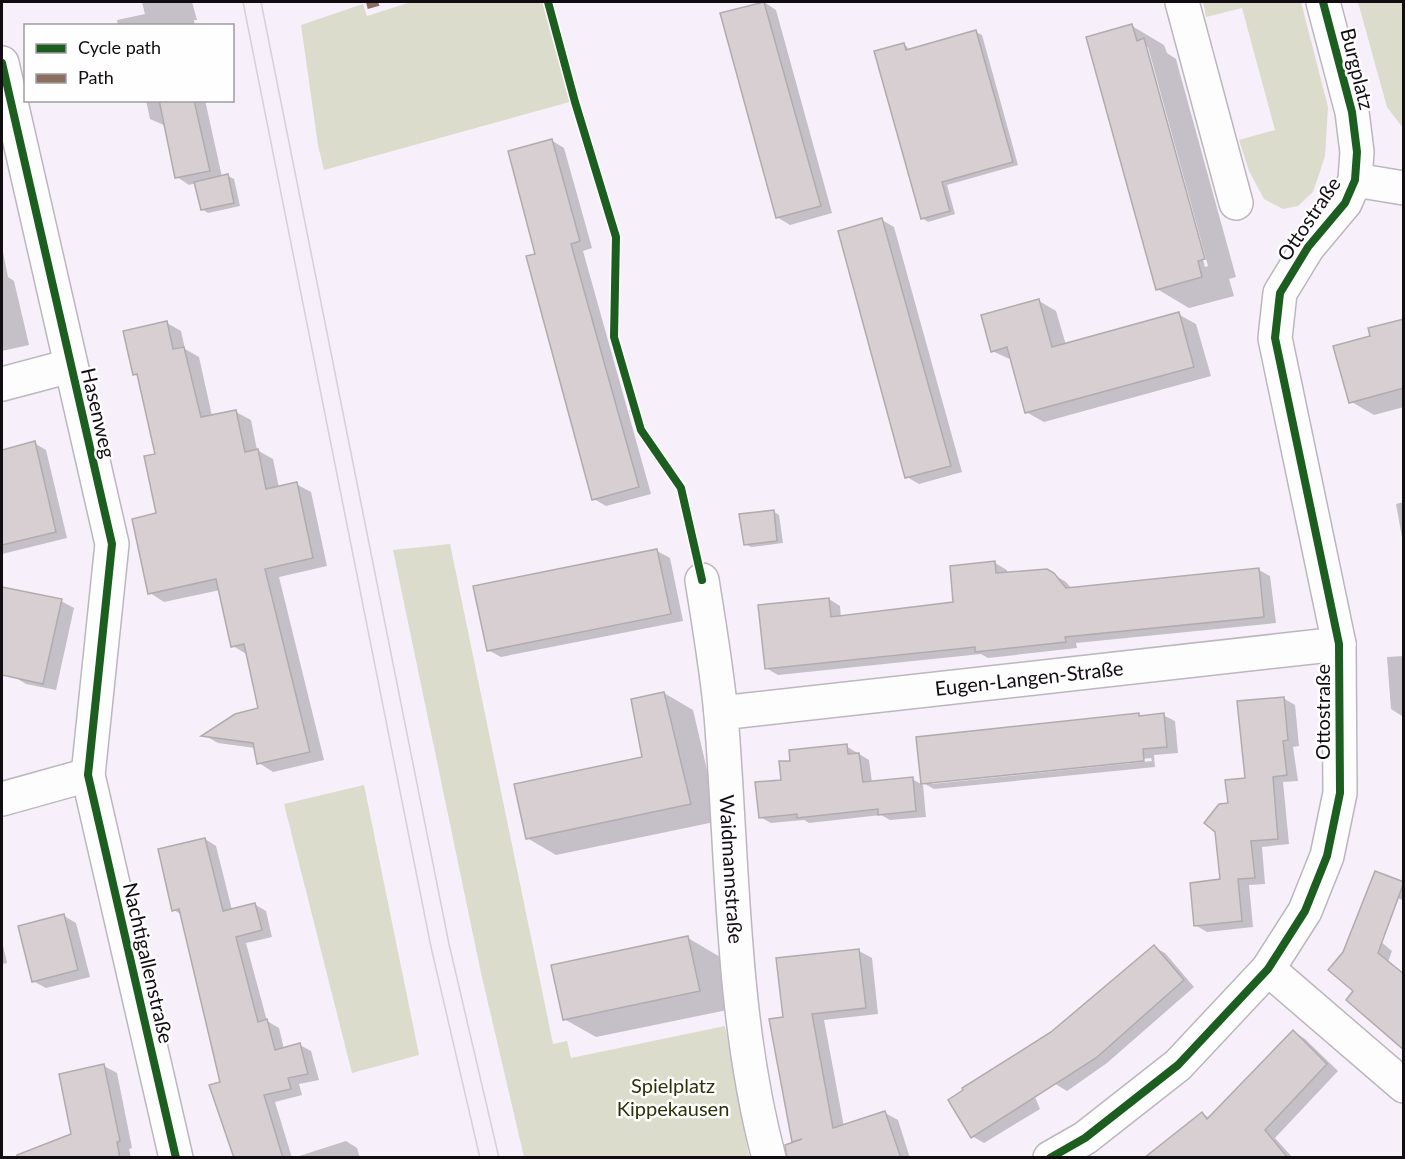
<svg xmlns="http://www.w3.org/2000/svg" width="1405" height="1159" viewBox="0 0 1405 1159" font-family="Lato,sans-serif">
	<rect width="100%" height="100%" fill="#f7effa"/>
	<g fill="#dbdccb">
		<polygon points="411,2 545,2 573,101 324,170 318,145 301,25 363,4 367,16"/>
		<polygon points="1203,2 1301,2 1328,107 1325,156 1313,192 1298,206 1283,209 1264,199 1249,171 1239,140 1275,130 1242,8 1206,17"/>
		<polygon points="1358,2 1403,2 1403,128 1387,107"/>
		<polygon points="450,544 553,1044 567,1041 571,1058 725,1026 749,1157 524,1157 481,973 393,550"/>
		<polygon points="364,785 419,1055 352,1073 284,804"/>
	</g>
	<g fill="#0003" fill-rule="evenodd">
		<polygon points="142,2 192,2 197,20 194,20 195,26 118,26 117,20 145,14"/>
		<polygon points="764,2 776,10 832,213 790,225 777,217"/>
		<path d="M1132,26L1164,45L1167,53L1176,59L1236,277L1229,279L1234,296L1189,308L1157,289ZM1145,47H1148L1208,266L1205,267Z"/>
		<polygon points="976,32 982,35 1018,165 947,185 955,214 928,222 922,218 904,44 910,50"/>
		<polygon points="146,100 205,100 222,177 228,176 234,179 240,206 208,213 202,209 196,183 189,185 177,177 166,126 150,119"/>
		<polygon points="551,140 564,148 592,248 583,251 651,494 606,506 594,499 537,255"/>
		<polygon points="882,220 894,227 962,472 919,484 907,477"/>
		<polygon points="2,247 8,277 14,281 29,345 2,351"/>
		<polygon points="1039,301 1056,311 1066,345 1178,314 1196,324 1211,376 1044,422 1026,412 1012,360 992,351"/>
		<polygon points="1404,320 1404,407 1374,415 1350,401 1372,337"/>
		<polygon points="167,323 181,331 185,349 199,357 212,416 236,412 251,420 257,450 273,459 279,488 296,484 311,492 327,566 279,577 324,760 273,772 259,763 255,748 218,743 204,735 260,709 248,655 233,646 220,590 164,602 150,593 158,514 156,455 139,377 134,374"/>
		<polygon points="34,443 46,450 67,538 2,554 2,503 8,501 2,474 2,451"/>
		<polygon points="1404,502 1404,548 1396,504"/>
		<polygon points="773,511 779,515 783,543 751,547 745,544"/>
		<polygon points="657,551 670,558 683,621 501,657 488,650"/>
		<polygon points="995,563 1007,570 1007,574 1047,571 1066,582 1072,589 1259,570 1270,576 1276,623 1076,643 1077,648 988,658 981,654 778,675 766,668 829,599 840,606 841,618 955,603"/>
		<polygon points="2,588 61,601 74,608 56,690 26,684 13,676 2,630"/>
		<polygon points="1404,656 1404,715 1402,716 1391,709 1387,657"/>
		<polygon points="664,693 693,710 719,821 556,855 527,838 644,758"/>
		<polygon points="1283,698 1295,705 1299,746 1293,747 1298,781 1283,782 1289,844 1262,847 1265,884 1249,885 1253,927 1207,932 1195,925 1222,881 1230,804 1246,779"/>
		<path d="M1163,715L1175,721L1178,753L1154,755L1155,767L934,789L923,783ZM1151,758L1152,761L932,784V781Z"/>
		<polygon points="846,746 869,760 872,782 912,779 923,785 926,817 890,820 881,815 809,823 804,820 771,823 760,817 792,762"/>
		<polygon points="205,839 216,846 232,910 254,904 266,911 272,937 246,943 267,1021 279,1028 284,1049 300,1045 311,1051 319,1080 299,1084 302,1095 275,1102 292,1158 235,1158 222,1083 182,915 174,910"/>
		<polygon points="1404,884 1404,901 1398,898"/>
		<polygon points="64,916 76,923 90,977 46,988 33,981"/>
		<polygon points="1367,930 1392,951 1373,1003"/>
		<polygon points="688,938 720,957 732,1009 596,1037 564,1019"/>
		<polygon points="2,941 7,963 2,964"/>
		<polygon points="1154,947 1165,953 1194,987 1107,1063 1067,1091 1057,1085 1029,1048 1052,1034"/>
		<polygon points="859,951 872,958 878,1014 824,1020 844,1127 885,1113 898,1120 910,1158 813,1158 806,1148 794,1141 784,1018"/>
		<polygon points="1294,1032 1305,1039 1338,1071 1275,1138 1293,1158 1146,1158 1202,1114 1210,1118"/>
		<polygon points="104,1066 117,1073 132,1148 129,1149 131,1158 14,1158 73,1135"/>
		<polygon points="1022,1066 1040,1109 984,1143 972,1136"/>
		<polygon points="346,1141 357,1148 360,1158 293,1158"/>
	</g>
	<g fill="#d7cfd1" stroke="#b2abae" stroke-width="1.5">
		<polygon points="764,2 821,206 776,218 720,13"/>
		<polygon points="1132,24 1137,41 1144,38 1205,259 1198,261 1202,277 1156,290 1086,37"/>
		<polygon points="976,30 1013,162 942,182 950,211 921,219 874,51 904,43 906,50"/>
		<polygon points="159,100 194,100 210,171 175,178"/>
		<polygon points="552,139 580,241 571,244 639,487 592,500 526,256 535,254 508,151"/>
		<polygon points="228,174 234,203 201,210 194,182"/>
		<polygon points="882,218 951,466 905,478 838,231"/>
		<polygon points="1039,299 1052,347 1179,312 1194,367 1025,413 1007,347 991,352 981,315"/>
		<polygon points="1404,319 1404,388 1349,403 1333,346 1370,336 1368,328"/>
		<polygon points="167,321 173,349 184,347 201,417 236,410 245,452 258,449 266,489 297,482 313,558 265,569 310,752 257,764 253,743 201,736 235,714 258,708 244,644 231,647 216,579 148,594 132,519 156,513 144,456 155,454 137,374 133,375 123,331"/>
		<polygon points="35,441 56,532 2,545 2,450"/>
		<polygon points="774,510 777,541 744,545 739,514"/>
		<polygon points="657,549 671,614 487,651 473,586"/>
		<polygon points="995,561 996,573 1047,569 1054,573 1066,588 1259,568 1264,617 1065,637 1066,642 975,652 975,647 765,669 758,605 829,598 831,617 953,602 950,566"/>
		<polygon points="2,587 62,599 43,684 2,675"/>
		<polygon points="664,692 691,804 526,839 514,784 642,757 631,699"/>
		<polygon points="1284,697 1288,740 1283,741 1287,775 1273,777 1278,839 1251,841 1255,878 1238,879 1242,921 1194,926 1190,883 1220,879 1215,832 1204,823 1219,804 1228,803 1225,780 1245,778 1237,701"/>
		<polygon points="1139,713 1139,716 1164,713 1167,747 1143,749 1144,761 921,784 916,737"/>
		<polygon points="847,744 848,754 859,753 863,782 913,777 916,811 878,815 878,809 797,818 797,814 759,818 755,782 781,780 779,761 790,761 789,750"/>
		<polygon points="205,838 223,911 255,903 262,930 236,937 258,1022 267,1019 275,1050 300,1043 308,1074 288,1078 291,1089 264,1095 283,1158 234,1158 209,1085 220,1082 179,909 172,911 158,849"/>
		<polygon points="1375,871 1404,882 1378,953 1404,974 1404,1050 1346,1000 1353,991 1328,970 1343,952"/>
		<polygon points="64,914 78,970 32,982 18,926"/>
		<polygon points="688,936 700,991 563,1020 551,965"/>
		<polygon points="1154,945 1184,980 1096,1058 971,1138 948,1100 963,1090 962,1088 1051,1032"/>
		<polygon points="859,949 866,1008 812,1014 833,1128 885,1111 901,1158 787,1158 785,1145 802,1139 792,1142 769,1019 783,1017 776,958"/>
		<polygon points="1293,1030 1327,1064 1265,1130 1288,1158 1144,1158 1202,1112 1207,1119"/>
		<polygon points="104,1064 120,1141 117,1142 120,1158 17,1158 17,1155 71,1134 59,1074"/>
	</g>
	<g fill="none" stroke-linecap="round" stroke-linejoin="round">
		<defs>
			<g id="street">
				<polyline points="1182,2 1236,203"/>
				<polyline points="2,63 112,544 88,775 176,1158"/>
				<polyline points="1355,180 1404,188"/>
				<polyline points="2,384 70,366"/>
				<path id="s1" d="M702,580C709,625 717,670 721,715C733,861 731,1016 769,1158"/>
				<path id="s2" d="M721,713L1339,644"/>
				<polyline points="2,799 88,775"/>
				<polyline points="1268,969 1404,1086"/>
				<polyline points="1050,1158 1085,1138 1178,1065 1268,969 1305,911 1327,856 1340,793 1339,644 1275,338 1280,293 1308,247 1345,203 1355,180 1357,152 1352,112 1323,2"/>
			</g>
		</defs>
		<use href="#street" stroke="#bcb6be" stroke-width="36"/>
		<use href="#street" stroke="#fefdfe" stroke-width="33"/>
		<g stroke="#d4d2d5" stroke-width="1.5">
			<polyline points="243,2 431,947 480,1158"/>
			<polyline points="261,2 449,944 499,1158"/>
		</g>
		<polyline stroke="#8d6e63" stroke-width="6" stroke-dasharray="12 6" stroke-linecap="butt" points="367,6 382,2"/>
		<defs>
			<g id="cycleway">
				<polyline points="548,2 575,102 616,237 614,337 641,430 681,488 702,580"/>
				<polyline points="2,63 112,544 88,775 176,1158"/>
				<polyline points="1050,1158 1085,1138 1178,1065 1268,969 1305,911 1327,856 1340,793 1339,644 1275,338 1280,293 1308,247 1345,203 1355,180 1357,152 1352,112 1323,2"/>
			</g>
		</defs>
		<use href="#cycleway" stroke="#fefefe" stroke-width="11"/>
		<use href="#cycleway" stroke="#1b5e20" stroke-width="8"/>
	</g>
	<g text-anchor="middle" stroke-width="5" stroke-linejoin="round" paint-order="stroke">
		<g font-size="20" fill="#110c12" stroke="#fefefe">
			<text transform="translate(1357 69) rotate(76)" y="7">Burgplatz</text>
			<text transform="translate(1309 219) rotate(-56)" y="7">Ottostraße</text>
			<text transform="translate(98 413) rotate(77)" y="7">Hasenweg</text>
			<text dy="7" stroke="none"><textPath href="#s2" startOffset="310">Eugen-Langen-Straße</textPath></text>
			<text transform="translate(1323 712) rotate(-90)" y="7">Ottostraße</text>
			<text dy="7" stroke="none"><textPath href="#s1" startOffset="291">Waidmannstraße</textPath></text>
			<text transform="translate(148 963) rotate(77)" y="7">Nachtigallenstraße</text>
		</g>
		<g font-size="20" fill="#2c3107" stroke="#fefefe">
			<text x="673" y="1093">Spielplatz<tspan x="673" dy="23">Kippekausen</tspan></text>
		</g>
	</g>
	<rect width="1405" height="1159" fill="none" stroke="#110c12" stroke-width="6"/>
	<rect x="24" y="24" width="210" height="78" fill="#fefefe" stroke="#9f9da0" stroke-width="1.5"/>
	<rect x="36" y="44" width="30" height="9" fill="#1b5e20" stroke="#9f9da0" stroke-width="1.5"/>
	<text x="78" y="54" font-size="18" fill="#110c12">Cycle path</text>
	<rect x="36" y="74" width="30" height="9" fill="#8d6e63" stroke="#9f9da0" stroke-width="1.5"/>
	<text x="78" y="84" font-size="18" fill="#110c12">Path</text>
</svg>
